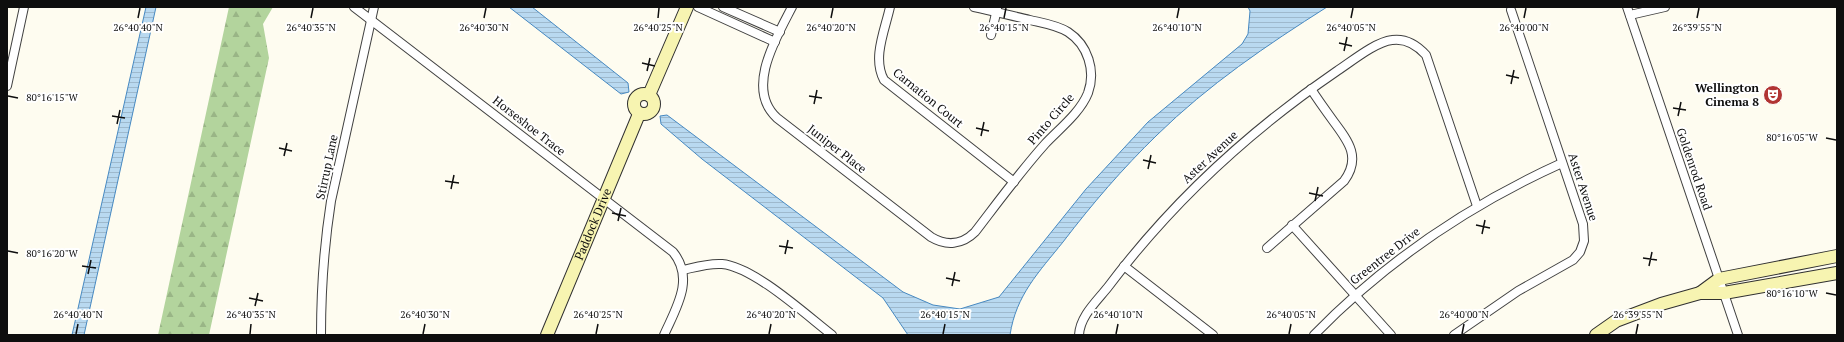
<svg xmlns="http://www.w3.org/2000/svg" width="1844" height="342" viewBox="0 0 1844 342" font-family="'PT Serif',serif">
	<defs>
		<pattern id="forest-firs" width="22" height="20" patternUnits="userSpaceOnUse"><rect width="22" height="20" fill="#b3d49d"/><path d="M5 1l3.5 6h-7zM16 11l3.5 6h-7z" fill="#99b586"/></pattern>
		<pattern id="water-rules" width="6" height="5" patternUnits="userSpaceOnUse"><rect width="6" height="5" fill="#b9d9f0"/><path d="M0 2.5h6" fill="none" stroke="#9eb9cd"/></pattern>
	</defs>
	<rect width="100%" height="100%" fill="#fefcf0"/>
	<polygon fill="url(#forest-firs)" points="229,7 273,7 263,24 269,58 209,335 158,335"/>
	<g fill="url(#water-rules)" stroke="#4789c1">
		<polygon points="146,7 156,7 84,335 72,335"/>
		<polygon points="509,7 532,7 628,83 629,92 621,94"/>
		<path d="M1248,7H1327C1267,45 1208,85 1157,135C1123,168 1092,204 1063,242C1039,272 1016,295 1010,335H908L883,298L702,159L661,124L660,116L667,115L903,292L933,305L960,309L999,297L1086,189L1148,122L1242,44L1248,34L1250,11Z"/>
	</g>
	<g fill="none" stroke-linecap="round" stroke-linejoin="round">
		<defs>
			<g id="street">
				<path d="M354,7L673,252C695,279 676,308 664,335"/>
				<polyline points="698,7 775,42"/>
				<polyline points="723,7 780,32"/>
				<path d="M792,7C776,38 745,89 777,118L931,237C946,246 962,245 975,232C998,202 1020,172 1045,144C1059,129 1080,113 1088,93C1096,71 1088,45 1068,32C1057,25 1043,23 1030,20C1012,16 993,11 974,7"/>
				<path d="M890,7C885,30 872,58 884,80L1014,182"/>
				<polyline points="1627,7 1738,335"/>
				<polyline points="1630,15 1665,7"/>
				<polyline points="991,35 997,9"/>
				<polyline points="7,86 24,7"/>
				<polyline points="1292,225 1391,335"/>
				<path d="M1267,248L1344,181C1361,158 1349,142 1334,122C1326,111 1318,100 1311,89"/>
				<polyline points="1124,266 1213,335"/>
				<path d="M683,270C696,267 708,263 722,264C754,267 805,314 832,335"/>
				<path d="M321,335C321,290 324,246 331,201L374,7"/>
				<path d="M1079,335C1080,316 1097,301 1108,287C1172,202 1249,131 1337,71C1351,62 1375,42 1392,40C1406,38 1417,45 1426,55L1477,206"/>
				<path d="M1314,335C1386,261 1469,205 1562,163"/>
				<polyline points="1454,335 1518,291 1573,260 1580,252 1584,241 1583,224 1511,10"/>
			</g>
			<g id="secondary">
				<circle cx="644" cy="104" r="10"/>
				<polyline points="649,95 687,7"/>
				<polyline points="1700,293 1719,279 1837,256"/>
				<path id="s1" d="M547,335L639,114"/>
				<polyline points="1596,335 1616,321 1661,304 1700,293 1724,293 1837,273"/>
			</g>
		</defs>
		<use href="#street" stroke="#414141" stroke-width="10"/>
		<use href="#secondary" stroke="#303030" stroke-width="14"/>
		<use href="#street" stroke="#fff" stroke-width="8"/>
		<use href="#secondary" stroke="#f7f4b1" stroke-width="12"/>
	</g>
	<path fill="none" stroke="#0e0e0e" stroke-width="1.5" d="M138,18L140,8M311,18L313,8M484,18L486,8M658,18L659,8M831,18L833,8M1004,18L1006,8M1177,18L1179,8M1351,18L1353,8M1524,18L1526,8M1697,18L1699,8M1339,43L1352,46M1344,51L1347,37M642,63L655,66M647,71L650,58M1506,75L1519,78M1511,84L1514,70M8,96L18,98M809,96L822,98M814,104L817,90M1673,108L1686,110M112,116L125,118M1678,116L1681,102M117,124L120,110M976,128L989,131M981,136L984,122M1826,138L1836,140M279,148L292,151M284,156L287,143M1143,160L1156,163M1148,169L1151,155M445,181L459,183M451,189L454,175M1309,193L1323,196M1315,201L1318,187M612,213L626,216M618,221L621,208M1476,225L1490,228M1482,234L1485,220M779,246L793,248M8,251L18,253M785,254L788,240M1643,258L1657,260M82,266L96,268M1649,266L1652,252M88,274L91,260M946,278L960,281M952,286L955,272M1826,293L1836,295M249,298L263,301M255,306L258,293M76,334L78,324M250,334L251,324M423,334L425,324M596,334L598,324M769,334L771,324M943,334L945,324M1116,334L1118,324M1289,334L1291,324M1462,334L1464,324M1636,334L1638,324"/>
	<defs>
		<symbol id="theatre-disc" viewBox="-11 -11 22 22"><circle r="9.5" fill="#b13433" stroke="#fff"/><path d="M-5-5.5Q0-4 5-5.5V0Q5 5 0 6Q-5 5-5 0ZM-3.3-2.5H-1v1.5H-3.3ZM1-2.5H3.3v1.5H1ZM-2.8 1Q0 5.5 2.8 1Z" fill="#fff"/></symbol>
	</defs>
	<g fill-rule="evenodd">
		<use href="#theatre-disc" x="1762" y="84" width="22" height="22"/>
	</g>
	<g text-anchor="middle" stroke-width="4" stroke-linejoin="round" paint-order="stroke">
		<g font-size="12" font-weight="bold" fill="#0e0e0e" stroke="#fff" text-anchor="end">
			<text x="1759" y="92">Wellington<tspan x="1759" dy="14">Cinema 8</tspan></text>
		</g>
		<g font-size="12" fill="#0e0e0e" stroke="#fff">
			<text transform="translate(928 98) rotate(39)" y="4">Carnation Court</text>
			<text transform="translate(1051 119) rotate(-49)" y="4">Pinto Circle</text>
			<text transform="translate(529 126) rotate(38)" y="4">Horseshoe Trace</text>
			<text transform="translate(837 149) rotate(38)" y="4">Juniper Place</text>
			<text transform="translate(1210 157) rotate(-43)" y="4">Aster Avenue</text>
			<text transform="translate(327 167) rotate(-78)" y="4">Stirrup Lane</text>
			<text transform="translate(1694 169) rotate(71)" y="4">Goldenrod Road</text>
			<text transform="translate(1583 187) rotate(72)" y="4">Aster Avenue</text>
			<text dy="4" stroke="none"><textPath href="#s1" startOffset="120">Paddock Drive</textPath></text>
			<text transform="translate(1385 256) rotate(-38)" y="4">Greentree Drive</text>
		</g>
	</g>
	<g font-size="10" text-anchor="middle" fill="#0e0e0e" stroke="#fff" stroke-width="4" stroke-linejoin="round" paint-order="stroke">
		<text x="138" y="31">26°40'40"N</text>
		<text x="311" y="31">26°40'35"N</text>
		<text x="484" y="31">26°40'30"N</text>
		<text x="658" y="31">26°40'25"N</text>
		<text x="831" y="31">26°40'20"N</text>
		<text x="1004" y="31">26°40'15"N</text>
		<text x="1177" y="31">26°40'10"N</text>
		<text x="1351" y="31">26°40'05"N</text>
		<text x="1524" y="31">26°40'00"N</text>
		<text x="1697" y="31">26°39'55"N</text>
		<text x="52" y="101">80°16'15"W</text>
		<text x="1792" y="141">80°16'05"W</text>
		<text x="52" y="257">80°16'20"W</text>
		<text x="1792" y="297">80°16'10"W</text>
		<text x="78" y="318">26°40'40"N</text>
		<text x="251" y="318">26°40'35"N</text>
		<text x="425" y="318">26°40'30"N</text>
		<text x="598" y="318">26°40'25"N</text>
		<text x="771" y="318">26°40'20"N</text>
		<text x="945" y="318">26°40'15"N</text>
		<text x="1118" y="318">26°40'10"N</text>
		<text x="1291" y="318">26°40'05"N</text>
		<text x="1464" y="318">26°40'00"N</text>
		<text x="1638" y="318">26°39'55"N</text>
	</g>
	<rect width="1844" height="342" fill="none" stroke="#0e0e0e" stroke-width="16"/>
</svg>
